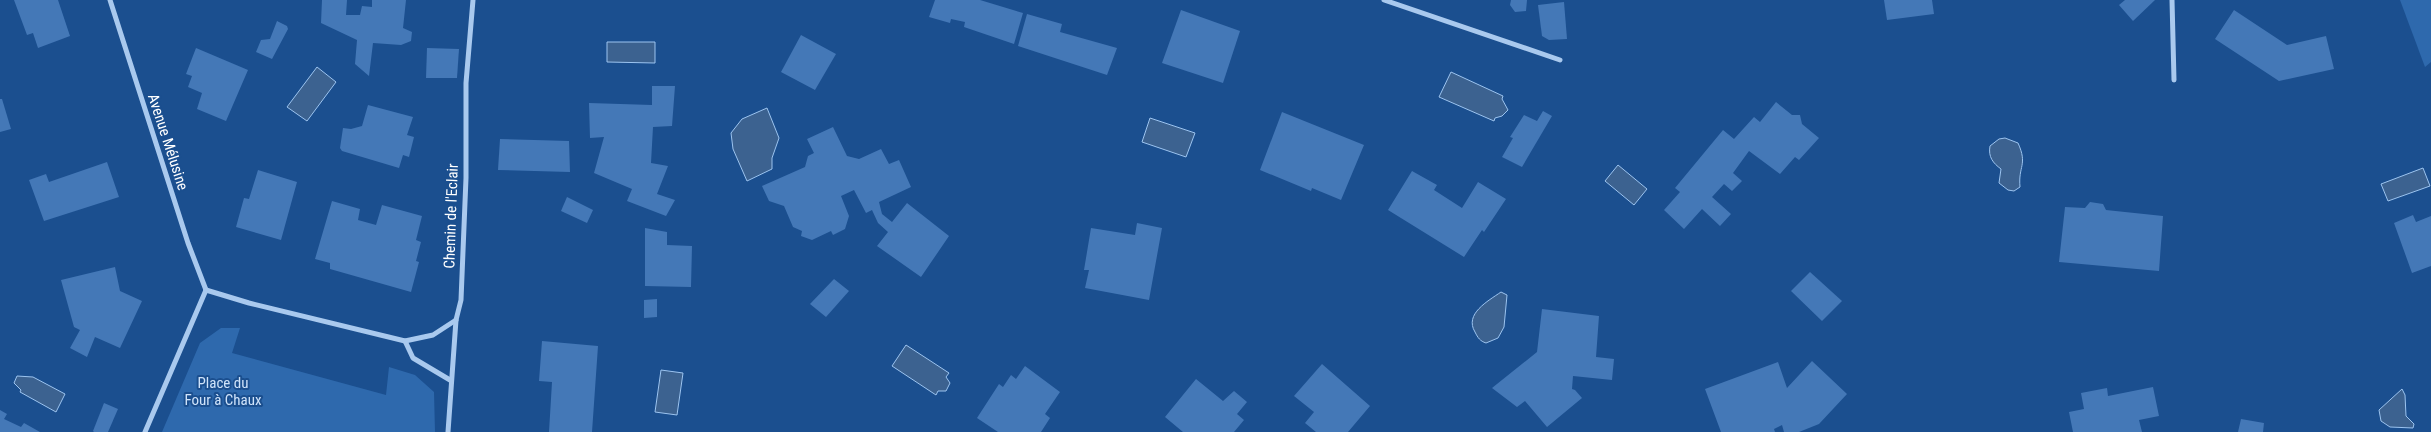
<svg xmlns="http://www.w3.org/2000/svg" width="2431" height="432" viewBox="0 0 2431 432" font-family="'Roboto Condensed',sans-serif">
	<rect width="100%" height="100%" fill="#1b4f8f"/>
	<g fill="#2e69ad">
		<polygon points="2400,0 2431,0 2431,62 2425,67"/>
		<polygon points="221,328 240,328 232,353 386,395 389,367 415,375 434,392 435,432 162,432 200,343"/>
	</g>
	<g fill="#3c6290" stroke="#9cc4f0">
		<polygon points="607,42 655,42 655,63 607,62"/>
		<polygon points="317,67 336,82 307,121 287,107"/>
		<polygon points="1451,72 1503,96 1502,99 1508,110 1502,116 1495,118 1494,121 1439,97"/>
		<polygon points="767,108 779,138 772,158 772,169 747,181 733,149 731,133 742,119"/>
		<polygon points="1150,118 1195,133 1186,157 1142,142"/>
		<path d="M2005,138L2018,143C2028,165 2018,166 2020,187L2014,191L2008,190L1999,183L2001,169C1993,163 1988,157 1990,146L1999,139Z"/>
		<polygon points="1618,165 1647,189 1634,205 1605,181"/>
		<polygon points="2423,168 2430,186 2388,201 2381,184"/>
		<path d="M1501,292L1507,295L1504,327L1498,338L1486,343C1480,341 1478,338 1475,332C1464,314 1488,301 1501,292Z"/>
		<polygon points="906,345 949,373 946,377 950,383 946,391 938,391 936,395 892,366"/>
		<polygon points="661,370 683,373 677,415 655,412"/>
		<polygon points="17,376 33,377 65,394 56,412 20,392 21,390 14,383"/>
		<polygon points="2402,389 2405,395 2406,416 2414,424 2413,428 2390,427 2381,421 2379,410"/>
	</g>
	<g fill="#4478b7">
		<polygon points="14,0 58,0 70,36 38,48 33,33 27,35"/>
		<polygon points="322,0 347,0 346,15 360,15 362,6 372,7 372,0 406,0 403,28 412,32 411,41 401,45 373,43 369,76 355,64 357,40 321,23"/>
		<polygon points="935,0 980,0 1023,13 1014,44 964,27 965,22 951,19 950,23 929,17"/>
		<polygon points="1511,0 1527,0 1526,11 1515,12 1510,5"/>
		<polygon points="1884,0 1932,0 1934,14 1887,20"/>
		<polygon points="2125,0 2155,0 2133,21 2119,5"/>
		<polygon points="1564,2 1567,39 1549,40 1542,36 1538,5"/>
		<polygon points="1181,10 1240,31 1223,83 1162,63"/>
		<polygon points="2234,10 2287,45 2326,36 2334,69 2279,81 2215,39"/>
		<polygon points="1027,14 1062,24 1060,32 1117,48 1107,75 1018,46"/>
		<polygon points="277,21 287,26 288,29 272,59 256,52 261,40 270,39"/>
		<polygon points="801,35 836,54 815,90 781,72"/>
		<polygon points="196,48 248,70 226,121 197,109 202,93 188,87 192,76 186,74"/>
		<polygon points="427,48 459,49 457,78 426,78"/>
		<polygon points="652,86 675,86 672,126 653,127 651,163 668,166 657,194 675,200 666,216 627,201 632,189 594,173 604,137 590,138 589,103 652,105"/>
		<polygon points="0,99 2,99 11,129 0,132"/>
		<polygon points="1776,102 1792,115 1800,115 1802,124 1819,138 1799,160 1795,157 1780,174 1749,151 1733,173 1742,181 1732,191 1724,184 1712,197 1731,214 1720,226 1702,209 1684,229 1664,210 1680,192 1675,188 1723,130 1734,139 1754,117 1760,122"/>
		<polygon points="368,105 413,117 407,135 414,137 409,157 403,155 399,168 342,151 340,148 343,128 351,129 362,126"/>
		<polygon points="1543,111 1552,116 1522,167 1502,157 1513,138 1510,137 1524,115 1537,121"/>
		<polygon points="1282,112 1364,145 1341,200 1312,188 1311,191 1260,170"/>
		<polygon points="833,127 847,156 859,159 881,149 889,164 899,160 911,187 879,202 882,214 892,222 907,203 949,236 921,277 877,246 888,232 878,223 872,210 866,213 854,190 841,196 849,216 845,229 833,235 831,231 812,240 801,236 802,231 793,227 784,206 769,201 762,186 805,167 808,156 814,153 807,139"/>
		<polygon points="500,139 569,141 570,172 498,170"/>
		<polygon points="107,162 119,197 44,221 29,180 46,174 49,182"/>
		<polygon points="258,170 297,182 281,240 236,227 244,198 249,199"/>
		<polygon points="1412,171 1437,185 1434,190 1462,208 1478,182 1506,199 1484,232 1482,230 1464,257 1388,210"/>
		<polygon points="567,197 593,210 587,223 561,211"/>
		<polygon points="332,201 360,209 358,220 376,225 382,205 422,216 416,240 421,242 416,261 419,262 411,292 330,269 330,263 315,259"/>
		<polygon points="2090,202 2103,204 2106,210 2163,216 2159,271 2059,262 2065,207 2085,208"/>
		<polygon points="2413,215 2416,222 2431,216 2431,266 2412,273 2394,223"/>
		<polygon points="1137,223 1162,228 1149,300 1085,288 1089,270 1084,270 1091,228 1135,235"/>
		<polygon points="645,228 667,232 667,245 692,246 691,287 645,286"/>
		<polygon points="115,267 120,291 142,301 120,348 95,337 87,357 70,348 80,330 74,327 61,280"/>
		<polygon points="1810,272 1842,301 1822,321 1791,291"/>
		<polygon points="834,279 849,291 826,317 810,304"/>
		<polygon points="657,299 657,317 644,318 644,300"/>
		<polygon points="1542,309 1599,316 1596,357 1614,359 1612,380 1573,376 1572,389 1575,390 1582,398 1547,427 1525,401 1517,407 1492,388 1537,352"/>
		<polygon points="542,341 598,346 592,432 549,432 552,382 539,381"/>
		<polygon points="1812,361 1847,394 1819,424 1799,432 1784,432 1782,425 1774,429 1775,432 1721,432 1705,389 1778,362 1787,388"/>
		<polygon points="1322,364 1370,406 1348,432 1316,432 1305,423 1314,412 1294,396"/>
		<polygon points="1025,366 1060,392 1045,414 1050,418 1041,432 998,432 977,418 999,384 1003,387 1011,375 1016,379"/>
		<polygon points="1196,379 1223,401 1234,391 1247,402 1237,414 1244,420 1234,432 1183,432 1165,417"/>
		<polygon points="2153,387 2159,416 2139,420 2142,432 2073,432 2069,412 2084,409 2081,393 2107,388 2108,396"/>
		<polygon points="104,403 118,409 108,432 94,432 93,431"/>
		<polygon points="0,410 7,414 4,419 21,427 24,423 40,432 0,432"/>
		<polygon points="2241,419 2264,423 2263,432 2238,432"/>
	</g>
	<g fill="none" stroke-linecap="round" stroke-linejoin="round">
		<g stroke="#a9c9ee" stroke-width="5">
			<polyline points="110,0 188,243 206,290"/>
			<polyline points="1384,0 1560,60"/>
			<polyline points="2172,0 2174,80"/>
			<polyline points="206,290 249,303 405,341 433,335 456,320"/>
			<polyline points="405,341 413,358 450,380"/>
			<polyline points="145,432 206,290"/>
			<polyline points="448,432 456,320 461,300 466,178 466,83 473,0"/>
		</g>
	</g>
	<g text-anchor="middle" stroke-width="4" stroke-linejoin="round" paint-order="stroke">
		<g font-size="15" fill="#fff" stroke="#1b4f8f">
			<text transform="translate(168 142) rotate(72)" y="5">Avenue Mélusine</text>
			<text transform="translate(451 216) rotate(-88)" y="5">Chemin de l'Eclair</text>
		</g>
		<g font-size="15" fill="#cfe3fa" stroke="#1b4f8f">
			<text x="223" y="388">Place du<tspan x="223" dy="17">Four à Chaux</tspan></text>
		</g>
	</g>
</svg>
